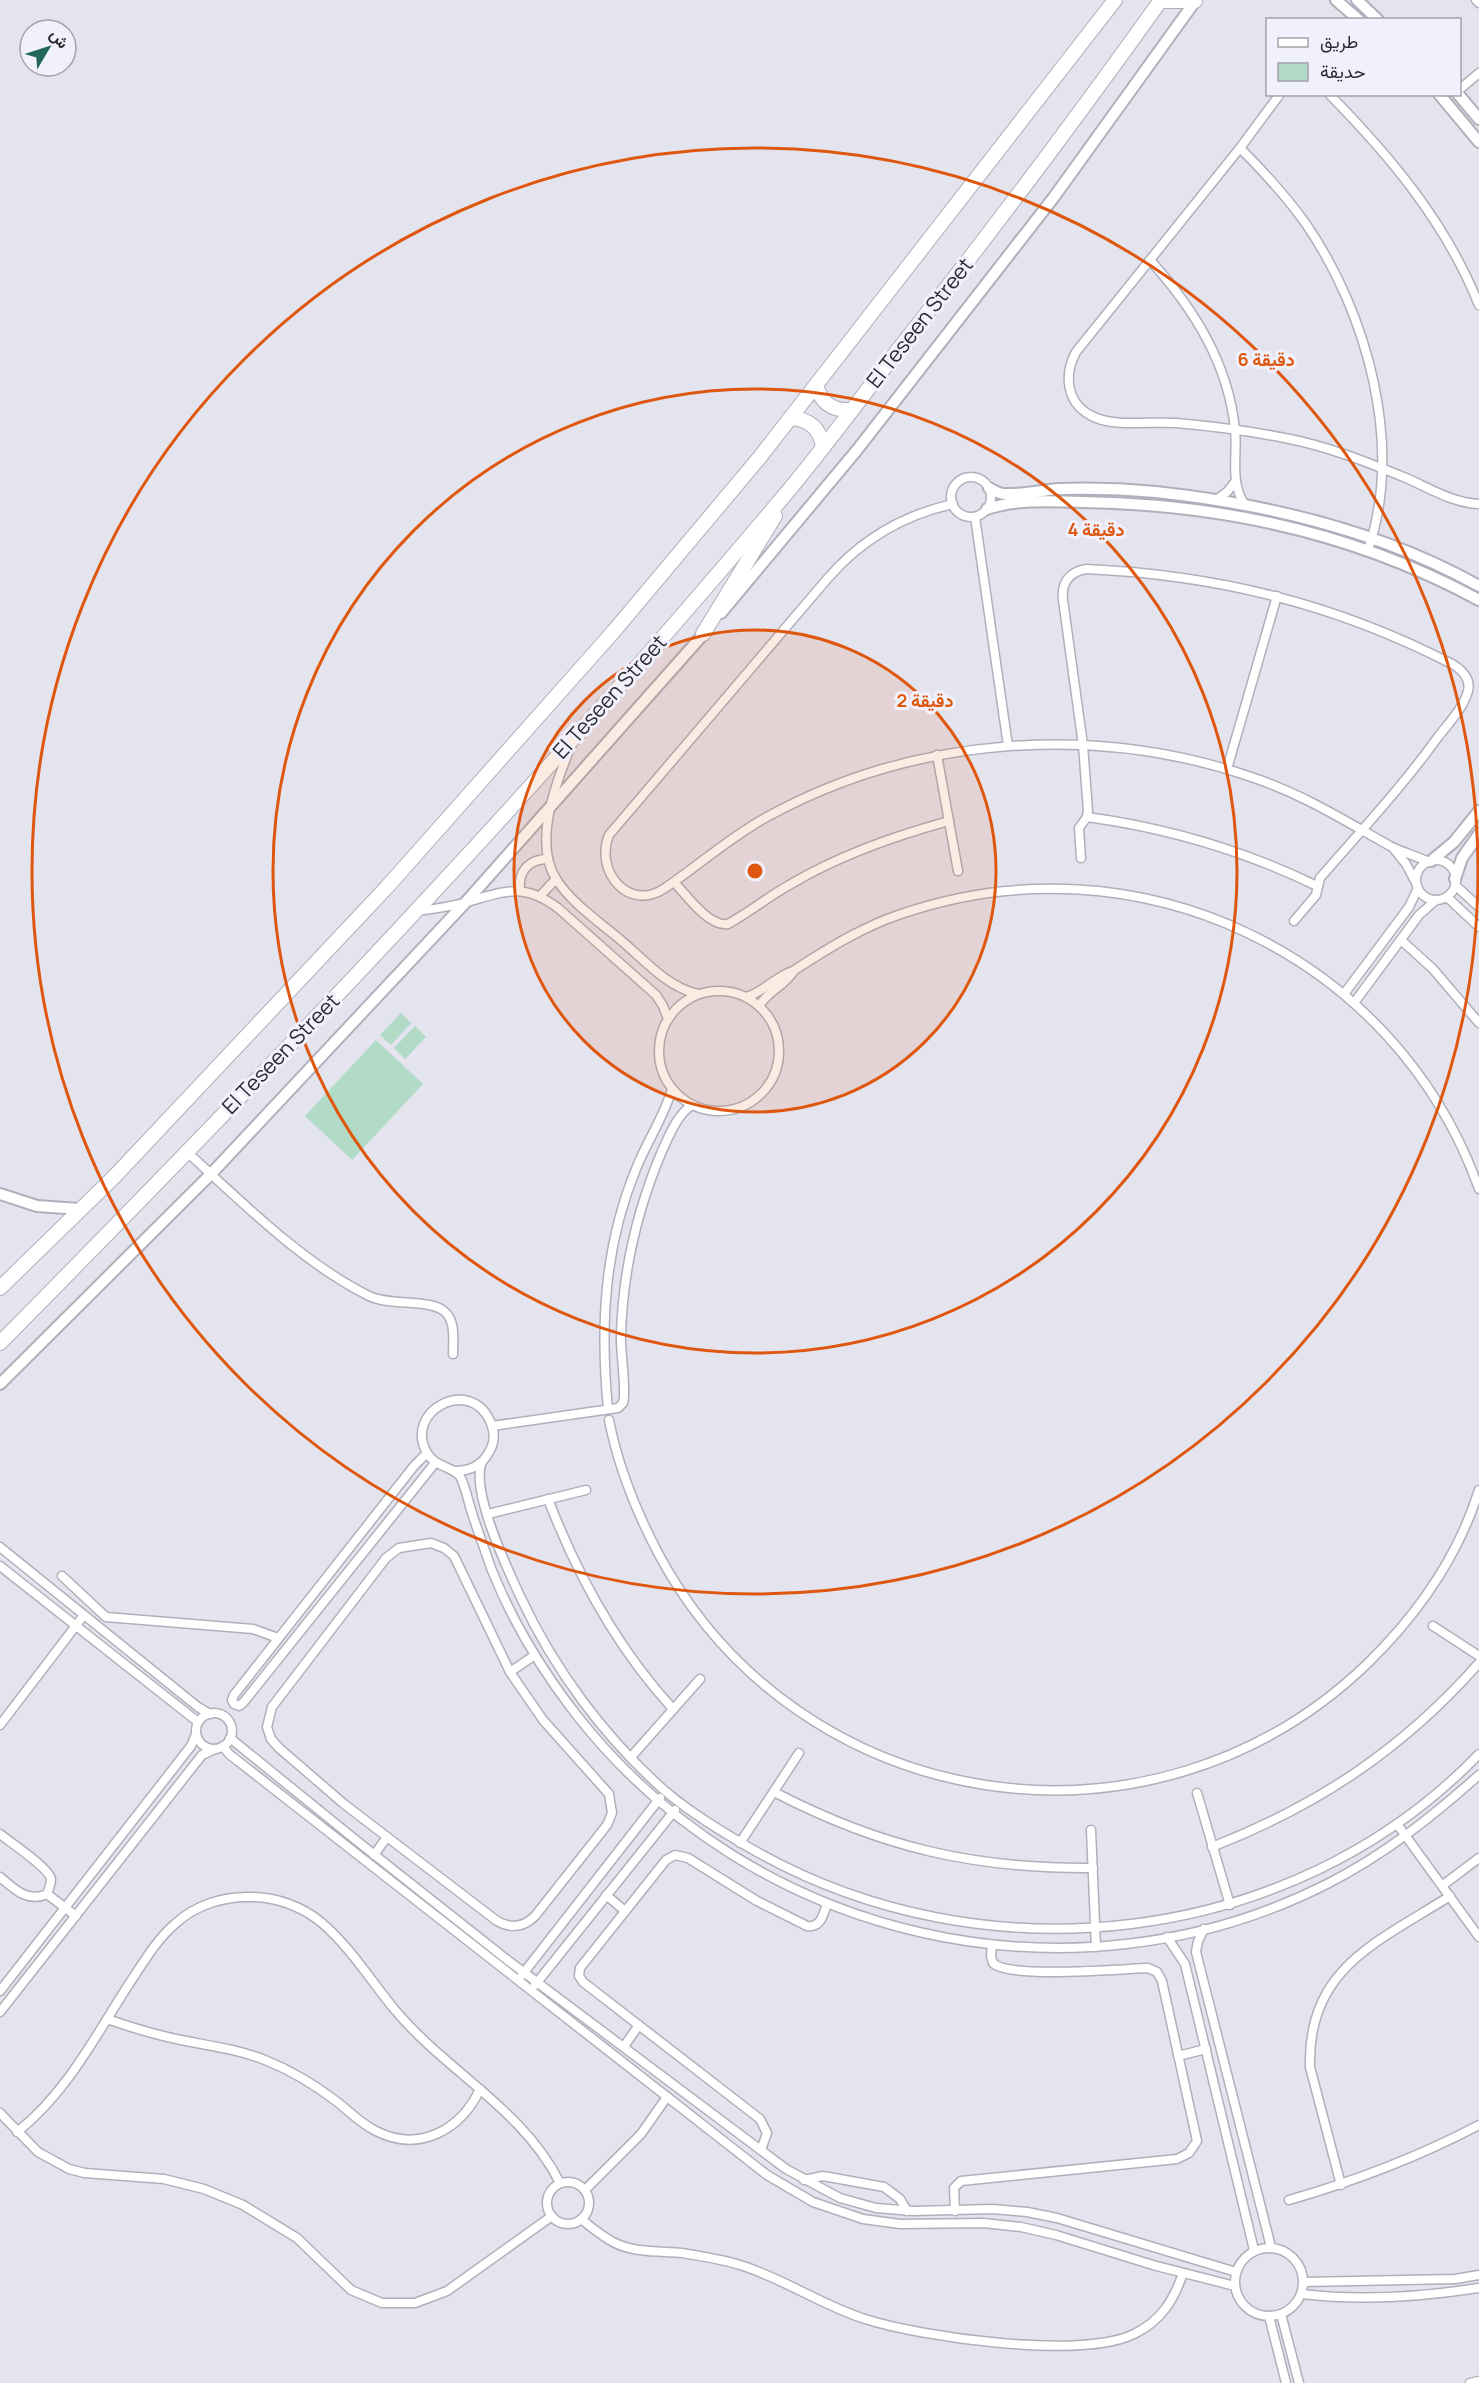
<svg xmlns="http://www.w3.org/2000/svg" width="1479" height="2383" viewBox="0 0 1479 2383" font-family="Manrope,Vazirmatn,sans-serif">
	<rect width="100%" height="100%" fill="#e4e4ef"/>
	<g fill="#b1dbc7">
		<polygon points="401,1013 411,1023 391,1045 380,1035"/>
		<polygon points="415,1026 426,1037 405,1059 394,1048"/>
		<polygon points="376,1040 423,1084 352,1160 305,1116"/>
	</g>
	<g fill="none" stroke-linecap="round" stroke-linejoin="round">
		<defs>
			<g id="minor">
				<polyline points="1476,0 1479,3"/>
				<polyline points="1460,89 1479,73"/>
				<path d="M1280,94L1240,148L1076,352C1064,374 1066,402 1090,415C1111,428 1151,421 1176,423C1212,426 1249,431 1285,438C1327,446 1367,462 1406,478C1429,488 1453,503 1479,504"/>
				<path d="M1329,94C1391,157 1446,223 1479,305"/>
				<path d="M1240,148C1264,172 1286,196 1306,224C1367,313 1404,445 1368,550"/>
				<path d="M1150,260C1194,309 1228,363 1235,429C1238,455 1229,482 1245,505"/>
				<circle cx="971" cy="497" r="20"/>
				<polyline points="1216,500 1227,492 1235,482"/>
				<path d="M953,504C903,515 862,539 828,578L609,835C594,871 629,913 665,888C699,865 729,838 765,818C913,736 1097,722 1257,779C1306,796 1345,821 1390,846C1402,852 1416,856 1429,862"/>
				<polyline points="975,517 1008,746"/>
				<path d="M571,746C556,782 533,842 556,879C572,904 601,923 623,942C646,962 668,987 698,994"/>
				<polyline points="937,755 958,871"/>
				<polyline points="1227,769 1277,596"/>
				<path d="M1087,817C1168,828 1243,850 1317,886"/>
				<polyline points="1394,849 1406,864 1415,881"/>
				<path d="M1081,858L1079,828L1087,817L1088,811L1083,745L1063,600C1061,583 1069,572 1086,569C1218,575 1336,604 1454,665C1463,671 1471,679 1468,691C1464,707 1448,724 1438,737C1402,787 1360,832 1320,878L1316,895L1294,921"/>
				<circle cx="1436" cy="880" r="20"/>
				<path d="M674,882C687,896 709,927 728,924C750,912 769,896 791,884C840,855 894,836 949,821"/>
				<polyline points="1455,885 1479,907"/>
				<path d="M520,890C518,871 529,859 548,859"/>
				<polyline points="540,896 556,879"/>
				<polyline points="1447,897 1479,927"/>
				<path d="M418,911C433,909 449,907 464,903C503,892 522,881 558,908L656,995L663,1006L668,1019"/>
				<polyline points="1401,940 1433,969 1479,1023"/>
				<circle cx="719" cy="1051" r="60"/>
				<polyline points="1344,994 1409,907 1418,888"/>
				<path d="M746,997C764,992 776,976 793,971C827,949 862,927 901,914C1136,833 1395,953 1479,1189"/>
				<polyline points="1354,1003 1419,915 1436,900"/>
				<path d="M759,1006C768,991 784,986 793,972"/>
				<path d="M187,1152C242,1202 301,1262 369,1296C390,1306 429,1299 444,1311C456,1321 453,1339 453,1354"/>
				<path d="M608,1409C600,1326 604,1247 636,1169C647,1141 664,1117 672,1089"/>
				<path d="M609,1420C618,1466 636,1511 658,1553C799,1817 1153,1871 1368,1663C1417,1615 1458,1557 1479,1490"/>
				<path d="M492,1426L618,1408L623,1403C627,1390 620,1352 621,1334C623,1270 637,1210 662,1151C670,1134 677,1115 692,1105"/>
				<polyline points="427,1453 414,1466 234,1695 232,1700 234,1704 239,1706 243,1703 435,1463"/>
				<path d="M482,1462C470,1490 507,1568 520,1596C554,1669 604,1737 665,1791C691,1813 721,1831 750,1848C982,1982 1292,1948 1479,1754"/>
				<path d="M454,1471C469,1471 482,1466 489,1452C495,1443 495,1431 490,1421C470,1376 403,1411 427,1453C435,1467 451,1466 460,1476C466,1488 468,1501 472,1513C478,1532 485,1550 491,1568C512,1621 541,1669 575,1713C751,1940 1070,2014 1327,1884C1384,1855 1432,1817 1479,1775"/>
				<path d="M548,1499C578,1577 617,1648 673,1709"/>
				<polyline points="488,1514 586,1490"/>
				<path d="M431,1543L444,1548L454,1556L510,1672L543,1720L609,1794L612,1813L607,1825L535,1916C524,1927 511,1929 497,1921L344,1804L279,1748L271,1739L267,1727L272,1707L386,1558L399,1548Z"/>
				<polyline points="0,1547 198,1707 210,1714"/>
				<polyline points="0,1566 198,1722"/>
				<polyline points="62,1576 106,1617 253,1629 278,1638"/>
				<polyline points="1433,1626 1479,1656"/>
				<polyline points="510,1672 535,1655"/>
				<circle cx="214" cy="1731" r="18"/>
				<polyline points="0,1725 84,1615"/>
				<polyline points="230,1738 357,1841 510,1962 786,2169 840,2198 876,2208 913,2211 993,2209 1027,2212 1057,2218 1236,2272"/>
				<polyline points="223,1746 229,1754 767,2175 813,2202 863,2219 900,2224 983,2223 1021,2227 1056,2235 1153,2265 1235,2286"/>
				<polyline points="631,1757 700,1679"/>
				<path d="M774,1792C880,1847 973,1869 1093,1868"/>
				<polyline points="1197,1793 1230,1905"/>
				<polyline points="1397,1824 1479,1937"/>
				<polyline points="1091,1830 1096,1947"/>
				<path d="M0,1834C10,1842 49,1868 51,1879C51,1884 49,1889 47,1894C28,1903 14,1889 0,1877"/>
				<polyline points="740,1843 799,1753"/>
				<path d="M1212,1847C1319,1805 1403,1749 1479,1663"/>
				<polyline points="374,1855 387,1837"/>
				<polyline points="1443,1885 1479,1858"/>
				<polyline points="47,1894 76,1916"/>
				<polyline points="606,1895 625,1911"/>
				<polyline points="1204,1929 1198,1941 1196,1952 1271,2247"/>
				<polyline points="1167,1937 1185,1964 1254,2250"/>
				<polyline points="522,1975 660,1798"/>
				<polyline points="535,1985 675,1810"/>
				<polyline points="0,1991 191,1746 196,1734"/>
				<polyline points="0,2012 202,1755 215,1749"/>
				<path d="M107,2019C133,2028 159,2036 186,2041C212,2046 240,2050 265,2060C290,2070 315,2085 336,2101C349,2111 361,2124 376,2131C419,2153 461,2130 480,2089"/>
				<polyline points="625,2045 639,2025"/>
				<polyline points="1178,2056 1206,2049"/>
				<polyline points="0,2113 38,2152 69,2169 85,2173 164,2179 204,2189 243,2205 297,2238 351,2290 382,2303 415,2303 447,2291 552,2216"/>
				<path d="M17,2132C66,2094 96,2035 129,1984C143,1963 156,1940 176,1923C196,1905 224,1896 251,1897C277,1897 303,1907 322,1923C351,1948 371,1981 395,2010C447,2072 523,2109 560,2183"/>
				<path d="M761,2150L767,2133L760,2119L583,1982L579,1976L580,1968L666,1860L675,1855L688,1858L757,1901L807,1926C821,1928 823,1915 827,1904"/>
				<polyline points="804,2180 823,2176 884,2187 900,2199 907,2211"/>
				<circle cx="568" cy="2203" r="21"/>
				<path d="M1341,2185L1310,2067C1307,1968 1378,1942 1450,1896"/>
				<polyline points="585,2190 641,2134 667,2097"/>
				<path d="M1289,2200C1355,2181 1418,2157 1479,2125"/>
				<path d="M955,2211L954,2188L961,2181L1177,2159L1189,2153L1197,2141L1162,1981L1157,1972L1148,1968C1122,1969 1008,1979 993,1963L991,1956L992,1945"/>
				<path d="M581,2219C592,2228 603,2237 615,2243C636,2253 659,2251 682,2253C701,2256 721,2259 740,2265C783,2278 821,2305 865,2319C921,2337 1081,2360 1134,2334C1161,2321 1174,2300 1183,2273"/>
				<circle cx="1269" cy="2282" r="34"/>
				<polyline points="1304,2282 1455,2279 1479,2275"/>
				<path d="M1302,2294C1360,2301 1421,2297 1479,2288"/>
				<polyline points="1281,2314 1299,2383"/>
				<polyline points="1269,2316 1286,2383"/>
				<polyline points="1470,2383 1479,2381"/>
			</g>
			<g id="tertiary">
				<polyline points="1336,0 1359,20"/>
				<polyline points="1357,0 1378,20"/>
				<polyline points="1439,94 1479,142"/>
				<polyline points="1458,94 1479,119"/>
				<path d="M989,488C994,491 999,494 1005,494C1023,495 1042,490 1060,489C1092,488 1124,489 1156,492C1267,504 1381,531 1479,586"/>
				<path d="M987,509C1016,499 1052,501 1082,502C1221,504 1357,534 1479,600"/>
				<polyline points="721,613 857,450 1054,197 1196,0"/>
				<polyline points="1431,861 1454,842 1479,811"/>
				<polyline points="1455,879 1462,858 1479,834"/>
				<polyline points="0,1194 37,1206 79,1209"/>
				<polyline points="0,1384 211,1174 465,903 708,629"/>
			</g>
			<g id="primary">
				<polyline points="1161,1 1195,1"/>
				<path d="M816,385C821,403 832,411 852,410"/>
				<path d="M790,418C809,419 820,428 823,447"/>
				<polyline points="703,634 775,516"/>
				<polyline points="0,1288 114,1177 387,887 614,631 760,457 1115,0"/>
				<path d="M0,1343C274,1066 544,783 794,484C830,440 864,394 898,350C989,235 1076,119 1161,0"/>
			</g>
		</defs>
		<use href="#minor" stroke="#b0afbb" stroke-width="11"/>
		<use href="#tertiary" stroke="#b0afbb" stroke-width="14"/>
		<use href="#primary" stroke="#b0afbb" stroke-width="16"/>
		<use href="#minor" stroke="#fff" stroke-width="8"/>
		<use href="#tertiary" stroke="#fff" stroke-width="10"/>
		<use href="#primary" stroke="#fff" stroke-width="14"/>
	</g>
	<circle cx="755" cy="871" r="241" fill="#df570e" fill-opacity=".12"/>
	<g fill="none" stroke="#df570e" stroke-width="3">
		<circle cx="755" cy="871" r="241"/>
		<circle cx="755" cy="871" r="482"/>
		<circle cx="755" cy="871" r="723"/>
	</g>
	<g text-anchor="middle" stroke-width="6" stroke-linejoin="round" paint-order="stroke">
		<g font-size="21" fill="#2b2b2f" stroke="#f1f1fd">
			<text transform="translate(920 323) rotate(-52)" y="7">El Teseen Street</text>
			<text transform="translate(610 697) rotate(-48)" y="7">El Teseen Street</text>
			<text transform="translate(281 1054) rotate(-46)" y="7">El Teseen Street</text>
		</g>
	</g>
	<circle cx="755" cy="871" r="9" fill="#df570e" stroke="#f1f1fd" stroke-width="3"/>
	<g font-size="18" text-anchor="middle" font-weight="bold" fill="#df570e" stroke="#f1f1fd" stroke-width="6" stroke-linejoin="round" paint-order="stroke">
		<text x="1266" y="366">6 دقيقة</text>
		<text x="1096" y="536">4 دقيقة</text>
		<text x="925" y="707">2 دقيقة</text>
	</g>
	<rect x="1266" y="18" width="195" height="78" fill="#f1f1fd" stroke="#a2a2ab" stroke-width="1.5"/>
	<rect x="1278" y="38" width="30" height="9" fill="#ffffff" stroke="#a2a2ab" stroke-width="1.5"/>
	<text x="1320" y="48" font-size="18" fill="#2b2b2f">طريق</text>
	<rect x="1278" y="63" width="30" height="18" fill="#b1dbc7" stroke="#a2a2ab" stroke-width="1.5"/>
	<text x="1320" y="78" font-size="18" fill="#2b2b2f">حديقة</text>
	<g transform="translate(48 48) rotate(51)"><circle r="28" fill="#f1f1fd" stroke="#a2a2ab" stroke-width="1.5"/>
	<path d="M0-4.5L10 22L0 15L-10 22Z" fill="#246759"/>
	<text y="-9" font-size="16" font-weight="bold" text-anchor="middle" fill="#2b2b2f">ش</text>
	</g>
</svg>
